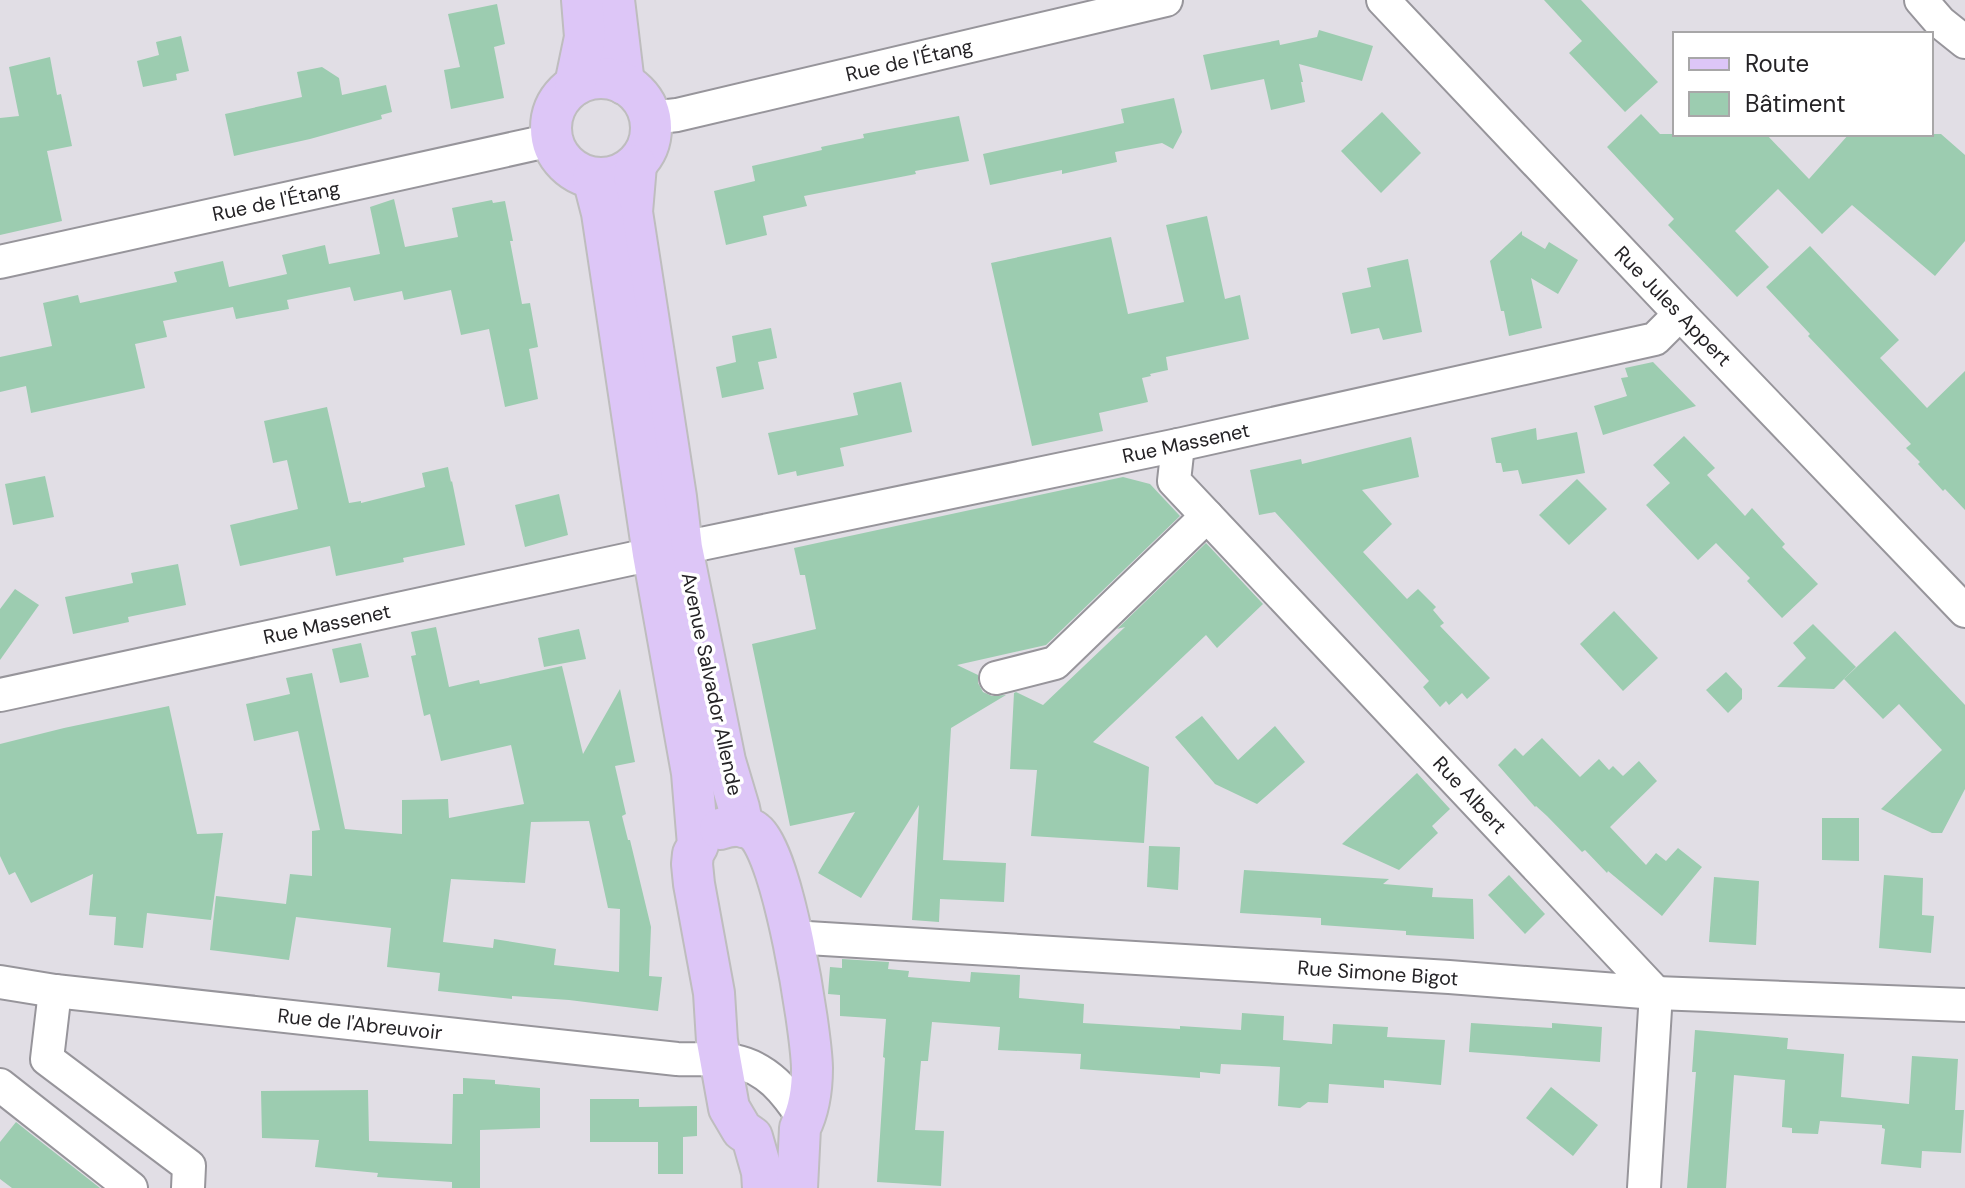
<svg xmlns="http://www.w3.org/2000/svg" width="1965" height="1188" viewBox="0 0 1965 1188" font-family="'DM Sans',sans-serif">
	<rect width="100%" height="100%" fill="#e1dee5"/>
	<g fill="#9cccb0" fill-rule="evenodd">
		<polygon points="1544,0 1581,0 1658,82 1625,112 1569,53 1582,41"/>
		<polygon points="497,4 505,44 494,47 504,98 451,109 444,70 460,67 448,14"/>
		<polygon points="1319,30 1373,46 1362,81 1299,64 1303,82 1301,82 1305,102 1271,110 1264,79 1211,90 1203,55 1279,40 1280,45 1317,37"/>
		<polygon points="181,36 189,71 176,74 177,80 143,87 137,61 159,55 156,42"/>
		<polygon points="50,57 57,95 61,94 72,146 47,151 62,221 0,235 0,118 19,116 9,67"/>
		<polygon points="322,67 339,78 342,95 386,85 392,112 381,115 382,119 310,139 234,156 225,114 302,97 297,72"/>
		<polygon points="1174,98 1182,132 1173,149 1162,143 1115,152 1117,162 1062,174 1062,170 990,185 983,154 1124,123 1121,109"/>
		<polygon points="1382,112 1421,153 1381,193 1341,151"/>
		<polygon points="1641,114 1660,134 1766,134 1809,179 1849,134 1941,134 1965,155 1965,241 1935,276 1852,205 1822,234 1778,189 1735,231 1769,267 1737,297 1668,225 1674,219 1607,147"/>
		<polygon points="959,116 969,161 915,171 916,174 804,196 807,206 763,216 767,235 726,245 714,191 755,181 752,166 822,150 821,147 864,138 863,134"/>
		<polygon points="394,199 405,247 458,237 452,208 492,200 493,203 505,201 513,241 510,241 522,304 530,303 538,347 529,349 538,399 505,407 489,329 461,335 451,290 404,300 402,291 354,301 350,287 287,300 289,309 236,319 233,307 163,321 167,337 135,344 145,388 31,413 26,386 0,392 0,357 52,346 43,303 78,295 80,303 177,282 174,272 223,261 229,287 287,274 282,255 325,245 329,264 380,254 370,207"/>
		<polygon points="1207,216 1225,299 1240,295 1249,339 1166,357 1168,370 1150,374 1151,376 1142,378 1148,402 1099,413 1103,431 1032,446 991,263 1111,237 1128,314 1184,302 1166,225"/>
		<polygon points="1522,231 1522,235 1545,249 1549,242 1578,260 1558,294 1531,278 1542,328 1509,336 1504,311 1501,311 1490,261"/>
		<polygon points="1810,246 1899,340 1880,358 1927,408 1965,371 1965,510 1945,489 1943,491 1918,464 1920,462 1906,448 1911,444 1808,336 1810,334 1766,287"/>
		<polygon points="1408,259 1422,332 1383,340 1379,328 1351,334 1342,293 1371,287 1367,268"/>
		<polygon points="771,328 777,358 758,362 764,389 722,398 716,367 736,362 732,336"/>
		<polygon points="1653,362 1696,406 1603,435 1594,406 1627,396 1621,378 1628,377 1625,368"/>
		<polygon points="901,382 912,432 840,448 844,466 797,476 796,471 778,475 768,433 858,415 853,393"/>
		<polygon points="327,407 349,503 361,501 361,503 425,487 422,473 448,467 451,482 452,481 465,545 403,558 404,562 336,576 330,546 240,566 230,525 298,509 287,460 273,463 264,421"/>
		<polygon points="1536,428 1537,440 1577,432 1585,473 1522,484 1518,470 1503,472 1501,463 1496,463 1491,438"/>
		<polygon points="1684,436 1715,468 1707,475 1745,516 1752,508 1785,544 1782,547 1818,584 1782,618 1747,581 1750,578 1716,543 1698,560 1646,505 1670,483 1653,465"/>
		<polygon points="1411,437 1419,477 1362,490 1392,524 1363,552 1407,599 1418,589 1436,607 1433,610 1444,623 1440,626 1490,678 1467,699 1462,693 1449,705 1446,701 1440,707 1423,687 1429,681 1275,512 1259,515 1250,470 1301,459 1302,464"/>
		<polygon points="45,476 54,517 13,525 5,484"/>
		<polygon points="1123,477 1150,484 1180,516 1046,645 957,665 978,675 978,683 983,692 992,696 1006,695 951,728 943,860 1006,863 1004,902 940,899 939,922 912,920 919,805 861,898 818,873 855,812 790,826 752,644 816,629 805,575 800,575 794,548"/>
		<polygon points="1577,479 1607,509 1569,545 1539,515"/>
		<polygon points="559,494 568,535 525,547 515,505"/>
		<polygon points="1206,543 1263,604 1217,648 1206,635 1093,742 1149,767 1144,843 1031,836 1037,770 1010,769 1014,693 1016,692 1043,705 1125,627 1117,629"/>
		<polygon points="178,564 186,605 128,617 129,622 73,634 65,597 133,583 131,573"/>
		<polygon points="15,589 39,605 0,660 0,609"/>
		<polygon points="1614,611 1658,658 1623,691 1580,644"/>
		<polygon points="1813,624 1856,667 1834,689 1777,687 1806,658 1793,643"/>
		<path d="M436,627L449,687L479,680L480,684L562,666L583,754L620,689L635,762L615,766L626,814L622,816L628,840H630L651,927L649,976L662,977L658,1011L569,1000L512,996V999L438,991L440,973L387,967L391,928L296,917L289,960L210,950L216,896L286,904L290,874L312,876V831L320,830L298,731L254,741L246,704L290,694L286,678L312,673L345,829L402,834V800L448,799L449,818L524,804L511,745L441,761L430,714L424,716L411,656L416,655L411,632ZM589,821L608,908L620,909L619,972L554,965L556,949L494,939L493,948L443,942L451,879L525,883L531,822Z"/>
		<polygon points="579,629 586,659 544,667 538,638"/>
		<polygon points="1895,631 1965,705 1965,789 1942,833 1932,833 1881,809 1942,750 1899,704 1883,719 1844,679"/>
		<polygon points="361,643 369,677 340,683 332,649"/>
		<polygon points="1726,672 1742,689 1742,699 1728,713 1706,690"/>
		<polygon points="169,706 197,834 223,833 211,920 147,913 143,948 114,945 116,917 89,915 93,874 31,903 15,872 9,875 0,856 0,744 64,728"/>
		<polygon points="1202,716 1238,760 1275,726 1305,762 1257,804 1215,784 1175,737"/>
		<polygon points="1542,738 1580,777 1599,759 1609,770 1613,766 1623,776 1639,761 1657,781 1610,827 1646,865 1656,853 1666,861 1678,848 1702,867 1662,916 1608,871 1607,873 1585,850 1582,852 1547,816 1536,806 1535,807 1498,765 1515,748 1523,756"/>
		<polygon points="1417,773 1450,809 1432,826 1438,833 1399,870 1342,844"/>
		<polygon points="1822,818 1859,818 1859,861 1822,860"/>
		<polygon points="1149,846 1180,847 1178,890 1147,887"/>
		<polygon points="1244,870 1389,879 1383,884 1433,888 1432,897 1473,899 1474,939 1406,935 1406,931 1321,925 1321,918 1240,913"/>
		<polygon points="1509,875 1545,914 1525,934 1488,895"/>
		<polygon points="1884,875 1923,878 1922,915 1934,916 1931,953 1879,948"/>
		<polygon points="1714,877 1759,881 1756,945 1709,942"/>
		<polygon points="842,959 889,962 888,969 909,971 908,977 970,982 971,972 1020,975 1019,998 1084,1004 1083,1023 1180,1029 1180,1026 1241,1030 1242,1013 1284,1016 1283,1040 1332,1044 1333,1024 1388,1027 1387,1037 1445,1040 1441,1085 1384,1080 1384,1088 1329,1084 1328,1103 1308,1102 1300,1108 1278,1106 1280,1067 1221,1064 1220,1074 1200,1072 1200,1078 1080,1069 1081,1054 998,1050 1000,1027 932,1022 928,1061 921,1061 915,1130 944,1131 941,1186 877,1182 885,1058 883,1057 886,1019 840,1016 840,995 828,994 830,967 842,968"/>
		<polygon points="1471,1023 1552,1028 1552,1023 1602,1027 1600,1062 1469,1052"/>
		<polygon points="1695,1030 1788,1038 1787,1049 1844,1054 1841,1097 1909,1104 1912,1056 1958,1059 1955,1110 1964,1110 1961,1153 1922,1151 1921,1168 1881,1164 1885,1129 1882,1128 1882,1125 1820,1121 1818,1134 1792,1133 1792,1128 1782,1127 1785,1080 1734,1075 1726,1188 1687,1188 1696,1072 1692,1072"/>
		<polygon points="463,1078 495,1080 495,1084 540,1088 540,1128 480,1130 480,1188 452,1188 452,1182 377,1177 378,1173 315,1167 319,1140 262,1138 261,1091 368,1090 369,1141 452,1144 453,1094 463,1094"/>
		<polygon points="1551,1087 1598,1125 1573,1156 1526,1118"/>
		<polygon points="590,1099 639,1099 639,1107 697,1106 697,1136 683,1137 683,1174 658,1174 658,1142 590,1142"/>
		<polygon points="16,1122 31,1134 100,1188 12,1188 0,1179 0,1142"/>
	</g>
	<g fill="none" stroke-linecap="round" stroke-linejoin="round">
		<defs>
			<g id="minor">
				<polyline points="1383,0 1680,314 1965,611"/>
				<polyline points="1921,0 1940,22 1965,42"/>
				<polyline points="650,118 677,115 1166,0"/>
				<polyline points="0,262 552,140"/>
				<polyline points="1178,445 1174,481 1656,993 1644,1188"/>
				<polyline points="682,548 1178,445 1655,339 1680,314"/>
				<polyline points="996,678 1055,663 1207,516"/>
				<polyline points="0,695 653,554"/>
				<polyline points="791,937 1449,977 1656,993 1965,1005"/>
				<path d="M0,982L55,991L677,1059C694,1060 719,1058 734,1061C768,1068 786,1092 804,1119"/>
				<polyline points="55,991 47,1059 189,1166 188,1188"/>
				<polyline points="0,1085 131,1188"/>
			</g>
			<g id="major">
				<polyline points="614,0 624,84"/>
				<circle cx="601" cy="128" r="50"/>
				<polyline points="575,85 585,37 582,0"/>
				<polyline points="636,165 632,212 676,497 682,548 725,761 739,808 743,827"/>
				<polyline points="593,178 602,213 653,554 692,773 698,845 693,854 692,864 694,884 714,993 717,1041 729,1108 742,1130 752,1137 762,1172 763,1188"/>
				<path d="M720,829C731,825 745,824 755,832C783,853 811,1029 812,1068C812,1089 809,1110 800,1128L797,1188"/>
			</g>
		</defs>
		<use href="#minor" stroke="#97959b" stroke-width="36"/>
		<use href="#major" stroke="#bebdbe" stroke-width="44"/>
		<use href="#minor" stroke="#fff" stroke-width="32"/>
		<use href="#major" stroke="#ddc6f7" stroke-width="40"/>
	</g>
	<g text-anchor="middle" stroke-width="7" stroke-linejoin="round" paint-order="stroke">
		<g font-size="20" fill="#252326" stroke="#fff">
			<text transform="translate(909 60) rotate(-13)" y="7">Rue de l'Étang</text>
			<text transform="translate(276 201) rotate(-12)" y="7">Rue de l'Étang</text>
			<text transform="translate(1673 306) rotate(46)" y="7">Rue Jules Appert</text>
			<text transform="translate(1186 443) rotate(-12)" y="7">Rue Massenet</text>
			<text transform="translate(327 624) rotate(-12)" y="7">Rue Massenet</text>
			<text transform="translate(712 684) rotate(78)" y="7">Avenue Salvador Allende</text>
			<text transform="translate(1470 795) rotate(47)" y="7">Rue Albert</text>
			<text transform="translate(1378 973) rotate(4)" y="7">Rue Simone Bigot</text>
			<text transform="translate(360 1024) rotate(6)" y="7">Rue de l'Abreuvoir</text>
		</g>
	</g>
	<rect x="1673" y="32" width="260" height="104" fill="#ffffff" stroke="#a8a7a8" stroke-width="2"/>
	<rect x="1689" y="58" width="40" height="12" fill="#ddc6f7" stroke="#a8a7a8" stroke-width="2"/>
	<text x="1745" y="72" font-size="24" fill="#252326">Route</text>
	<rect x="1689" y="92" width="40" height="24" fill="#9cccb0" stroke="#a8a7a8" stroke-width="2"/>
	<text x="1745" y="112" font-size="24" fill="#252326">Bâtiment</text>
</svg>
